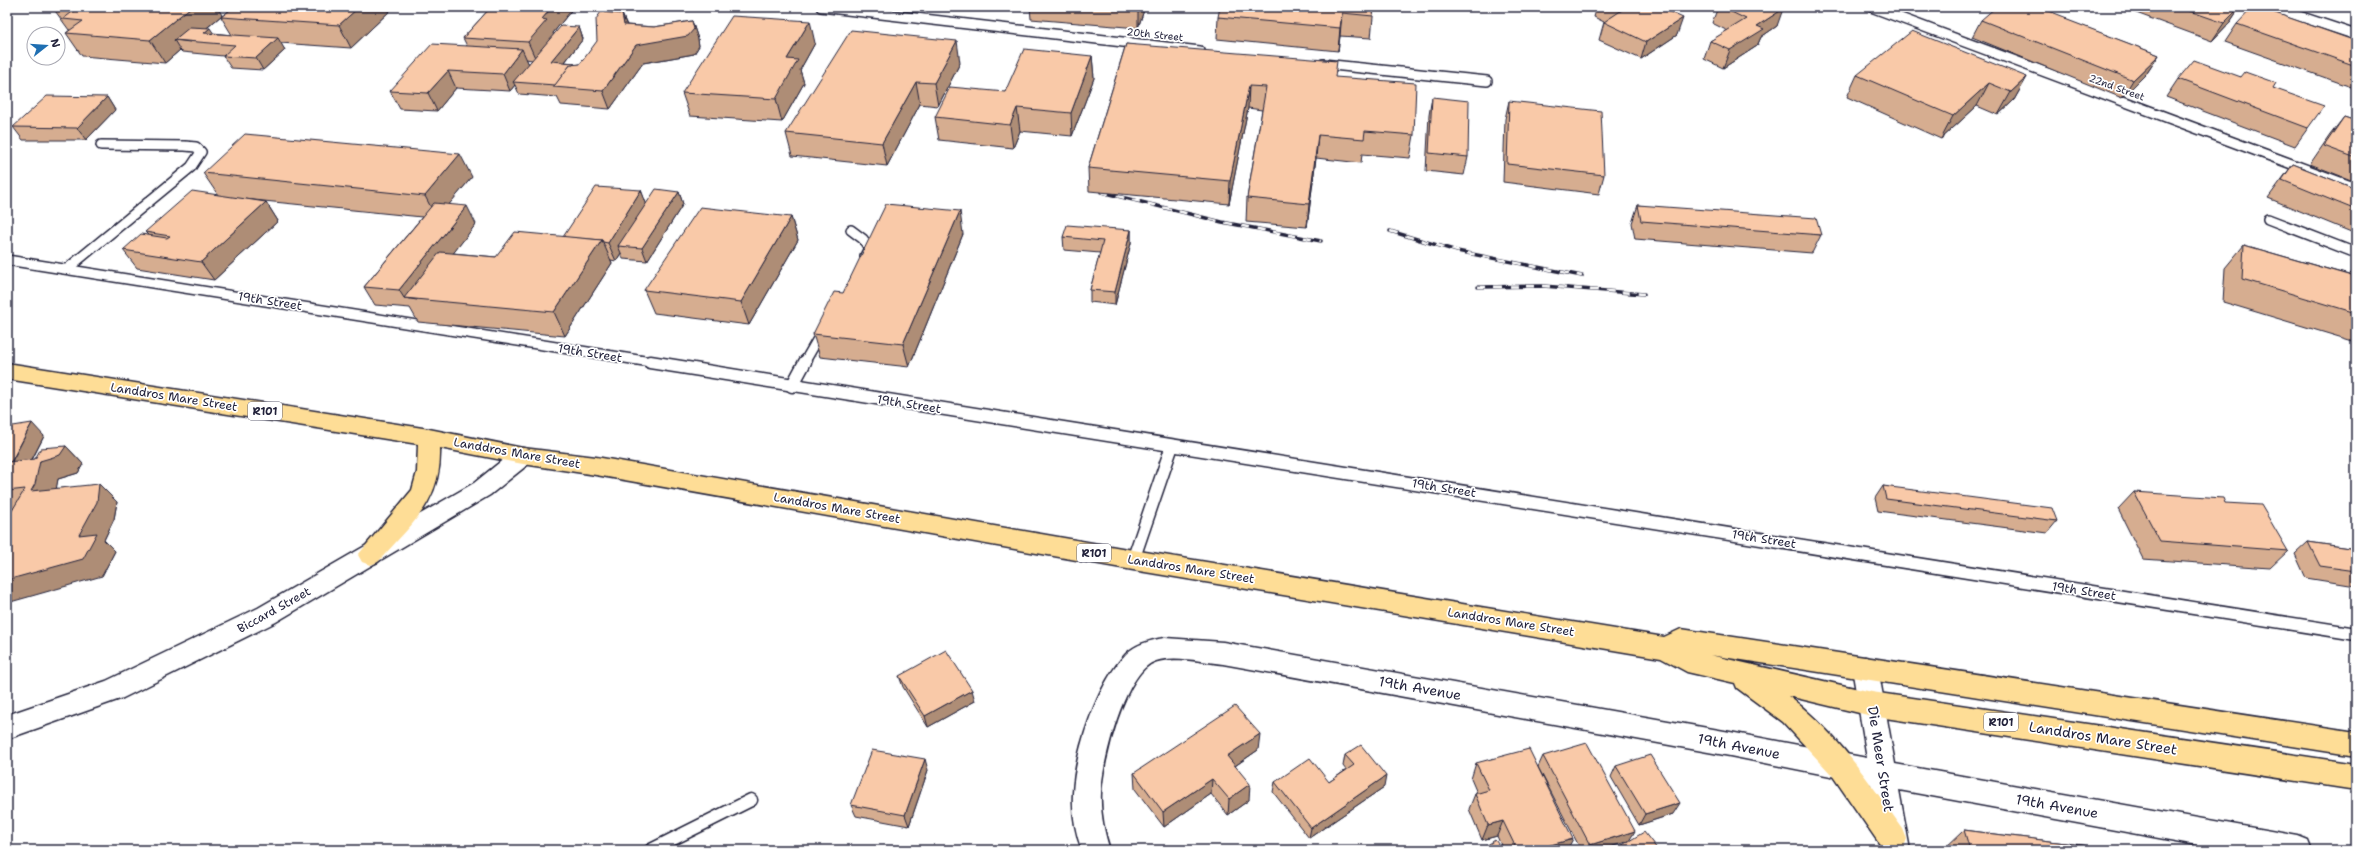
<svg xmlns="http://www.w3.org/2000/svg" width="2363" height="857" viewBox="0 0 2363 857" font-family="'Shantell Sans',sans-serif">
	<rect width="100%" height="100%" fill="#fff"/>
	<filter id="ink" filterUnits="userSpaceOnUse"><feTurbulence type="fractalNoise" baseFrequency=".025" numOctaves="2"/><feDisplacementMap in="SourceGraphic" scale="8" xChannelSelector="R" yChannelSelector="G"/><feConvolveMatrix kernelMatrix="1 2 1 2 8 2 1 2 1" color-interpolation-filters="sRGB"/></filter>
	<g filter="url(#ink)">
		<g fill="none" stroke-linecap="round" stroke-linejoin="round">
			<defs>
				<g id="lane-far1">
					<polyline points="821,7 1200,51"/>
					<polyline points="1871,7 2356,188"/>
					<polyline points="2272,7 2356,35"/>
					<polyline points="1323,64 1487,81"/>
					<polyline points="2268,219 2356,253"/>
					<polyline points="851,230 863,239 869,248 865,256"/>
					<polyline points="7,260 657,363"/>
					<polyline points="67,269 191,167 201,152 196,147 185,146 101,145"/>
					<polyline points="804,363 823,330"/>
				</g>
				<g id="lane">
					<polyline points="650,362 2356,634"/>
					<polyline points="792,386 805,362"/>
					<polyline points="1133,560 1172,446"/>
					<polyline points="651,850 751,800"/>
				</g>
				<g id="street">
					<polygon points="523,448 531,450 534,456 531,462 490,495 276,622 123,698 7,739 7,715 106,681 258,608 474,483 515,450"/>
					<path d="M1165,638L1223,642L1730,732L1867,758L1852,668L1856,660L1865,657L1874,660L1878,668L1895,764L2298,836L2308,840L2312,850H2224L1899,790L1910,850H1882L1871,784L1730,756L1223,664C1202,662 1176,655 1156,661C1124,671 1102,763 1101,793C1100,812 1104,832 1110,850H1082C1075,832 1072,812 1073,793C1075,752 1097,684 1126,654C1136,644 1151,640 1165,638Z"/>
				</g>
				<path id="primary" d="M7,363L429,429L523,448L596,457L1133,550L1664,637L1681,629L2356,732V756L1710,655L1872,692L2356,764V790L1872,716L1788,696C1836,731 1869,782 1903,829L1907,839L1903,849H1883L1832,775L1783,722L1737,688L1735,683L1687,672L1661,658L1133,570L596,475L523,464L440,448C442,502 411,524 378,562L370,565L362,562L358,555L412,490L417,472L418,444L7,379Z"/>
			</defs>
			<use href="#lane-far1" stroke="#22223b" stroke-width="12"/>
			<use href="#lane" stroke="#22223b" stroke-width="15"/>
			<use href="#street" stroke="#22223b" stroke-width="3"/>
			<use href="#primary" stroke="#22223b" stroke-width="3"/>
			<use href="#lane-far1" stroke="#fff" stroke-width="9"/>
			<use href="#lane" stroke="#fff" stroke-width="12"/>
			<use href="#street" fill="#fff" fill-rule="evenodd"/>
			<use href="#primary" fill="#fedd96" fill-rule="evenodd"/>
			<defs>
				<g id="rail">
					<polyline points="1101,192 1222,222 1321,241"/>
					<polyline points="1390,231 1457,251 1582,276"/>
					<polyline points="1478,287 1543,286 1644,294"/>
				</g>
			</defs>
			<use href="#rail" stroke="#22223b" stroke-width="3.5"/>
			<use href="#rail" stroke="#fff" stroke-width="2.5" stroke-dasharray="8" stroke-linecap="butt"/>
		</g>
		<g fill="#d6ad90" stroke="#22223b" fill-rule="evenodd">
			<polygon points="234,7 394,7 351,48 280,43 285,50 263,70 231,68 223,56 182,52 180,50 165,63 82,56 66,33 70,30 69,30 53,8 222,15 207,28 213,33 232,35 221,17"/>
			<path d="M491,7H574L553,33V35L579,27L583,39L565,62L574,63L575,65L580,64L622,14L627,25L654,27L692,21L698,39L699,46L694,54L643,63L610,109L561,105L557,97L519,94L515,85L510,91L456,88L437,111L400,109L390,91L467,46L463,38ZM526,59L532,60L529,64Z"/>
			<polygon points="960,7 992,7 991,10"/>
			<polygon points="1030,7 1145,7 1138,28 1031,19"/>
			<polygon points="1374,7 1371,38 1340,36 1338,51 1217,39 1218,17"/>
			<polygon points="1597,7 1659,7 1677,35 1641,59 1599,40 1604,22 1594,17"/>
			<polygon points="1718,7 1779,7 1777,26 1761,37 1757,46 1723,68 1704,59 1710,41 1728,31 1712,23"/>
			<polygon points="2120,7 2240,7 2230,22 2212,41"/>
			<polygon points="2067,18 2066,20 2159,55 2147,73 2122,98 1972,37 1981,20"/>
			<polygon points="2237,24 2356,41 2356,86 2354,88 2225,42"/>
			<polygon points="815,43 800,70 804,83 782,122 690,116 682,93"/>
			<polygon points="1126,44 1335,77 1414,135 1410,158 1362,154 1361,163 1316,158 1307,227 1246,222 1247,198 1262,110 1248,108 1229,204 1089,191 1088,168"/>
			<polygon points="1092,56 1094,78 1072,136 1020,131 1013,148 939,140 935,117 1005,92"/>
			<polygon points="960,63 938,106 920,104 887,166 792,156 786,133"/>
			<polygon points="1857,75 2027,77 2014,100 1998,115 1977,106 1941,139 1847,97"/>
			<polygon points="2241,77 2273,88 2308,128 2295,146 2166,97 2178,79"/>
			<polygon points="107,97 115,110 86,140 23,140 13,127"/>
			<polygon points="1432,97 1468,157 1464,175 1426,171 1429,115"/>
			<polygon points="2356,100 2356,109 2351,107"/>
			<polygon points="1509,101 1604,175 1599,194 1503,182 1505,119"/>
			<polygon points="2344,117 2356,121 2356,182 2310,164 2330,135"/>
			<polygon points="2293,164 2356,189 2356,234 2268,198"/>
			<polygon points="203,173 472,177 449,204 476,224 453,253 496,257 563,237 641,190 646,204 679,192 683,204 647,261 623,259 621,253 616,261 611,260 612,263 565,336 418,322 410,308 375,305 364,287 422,217 244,199 266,202 278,221 214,280 137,268 123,250 148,235 145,232 218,195"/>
			<polygon points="1638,205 1821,235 1812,253 1635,239 1632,223"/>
			<polygon points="791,217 798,240 749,325 654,313 644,290"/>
			<polygon points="1131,230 1131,243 1115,305 1090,302 1090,290 1100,253 1064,250 1063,237"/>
			<polygon points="963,234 909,367 820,357 813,334 843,293"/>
			<polygon points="2244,245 2349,275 2355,269 2356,269 2356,342 2223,302 2225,268"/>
			<polygon points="7,427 44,436 32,460 35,459 66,446 83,464 78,473 58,479 56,488 117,502 114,519 104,540 115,551 102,576 13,509 11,509 7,505"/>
			<polygon points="1883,486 2057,521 2047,533 1878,511 1875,498"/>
			<polygon points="2134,492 2225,503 2288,551 2270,568 2143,559 2118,509"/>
			<polygon points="2308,542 2356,549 2356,586 2306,578 2295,554"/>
			<polygon points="899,676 975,701 928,727 903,687"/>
			<polygon points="1258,750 1235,766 1249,800 1228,815 1211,794 1164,827 1135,789 1134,773"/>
			<polygon points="1345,755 1384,787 1309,838 1273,792 1275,782 1329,782 1346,770 1343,766"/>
			<polygon points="1543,756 1629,841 1601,850 1581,850 1538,767"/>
			<polygon points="1476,763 1567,850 1503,850 1497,836 1482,840 1469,809 1475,794 1477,793 1471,779"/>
			<polygon points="1616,766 1673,814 1639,825 1611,777"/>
			<polygon points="928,770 909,826 856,816 851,805"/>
			<polygon points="1964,830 2120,850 1944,850 1944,849"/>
		</g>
		<g fill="#ae8d76" stroke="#22223b">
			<polygon points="191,7 217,7 222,15 190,42 174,40 180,50 165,63 150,40"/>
			<polygon points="359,7 394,7 351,48 339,25"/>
			<polygon points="552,7 574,7 553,33 554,37 536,60 528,42 542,19"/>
			<polygon points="1138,7 1145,7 1138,28"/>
			<polygon points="2240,7 2230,22 2212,41 2224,23"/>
			<polygon points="1783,9 1777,26 1761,37 1757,46 1723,68 1730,50 1757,26"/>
			<polygon points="1342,13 1340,36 1338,51 1340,28"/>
			<polygon points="622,14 629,31 624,25"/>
			<polygon points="1683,18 1677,35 1641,59 1646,42"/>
			<polygon points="692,21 698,39 699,46 694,54 643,63 610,109 603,91 636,45"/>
			<polygon points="810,21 815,43 800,70 804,83 782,122 776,99 787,59"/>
			<polygon points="579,27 583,39 556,73 551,61"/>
			<polygon points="210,28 218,40 204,33"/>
			<polygon points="278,38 285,50 263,70 256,58"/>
			<polygon points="957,41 960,63 938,106 934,83"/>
			<polygon points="522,49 530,67 513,82 515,85 510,91 503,74"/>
			<polygon points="2159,55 2147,73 2122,98 2133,80"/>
			<polygon points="1092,56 1094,78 1072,136 1071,113"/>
			<polygon points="448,71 456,88 437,111 428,93"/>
			<polygon points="2027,77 2014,100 1998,115 2011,92"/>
			<polygon points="916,82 920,104 887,166 882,143"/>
			<polygon points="1989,83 1977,106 1941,139 1953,116"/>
			<polygon points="1249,86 1248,108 1229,204 1230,181"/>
			<polygon points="107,97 115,110 86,140 77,128"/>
			<polygon points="1017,108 1020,131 1013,148 1010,125"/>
			<polygon points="1318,135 1316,158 1307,227 1309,204"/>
			<polygon points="460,154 472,177 437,219 425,196"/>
			<polygon points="641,190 648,208 618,246 621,253 616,261 608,243"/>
			<polygon points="679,192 683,204 647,261 642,248"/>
			<polygon points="266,202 278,221 214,280 201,262"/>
			<polygon points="467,206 476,224 417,300 404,298 399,290"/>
			<polygon points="960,211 963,234 909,367 903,344"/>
			<polygon points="791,217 798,240 749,325 741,302"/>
			<polygon points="1131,230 1131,243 1115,305 1115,292"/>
			<polygon points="602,240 612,263 565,336 554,312"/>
			<polygon points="32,423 44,436 16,490 7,471"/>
			<polygon points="66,446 83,464 78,473 58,479 54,502 31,491 40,461"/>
			<polygon points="99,484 117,502 114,519 104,540 115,551 102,576 7,603 7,580 79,535"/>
			<polygon points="972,690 975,701 928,727 925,716"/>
			<polygon points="1260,734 1258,750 1226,772 1227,756"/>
			<polygon points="925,759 928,770 909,826 905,815"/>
			<polygon points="1386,776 1384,787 1309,838 1311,828"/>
			<polygon points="1212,779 1211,794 1164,827 1163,812"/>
			<polygon points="1250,784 1249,800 1228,815 1229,799"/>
			<polygon points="1680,803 1673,814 1639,825 1645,814"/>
			<polygon points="1503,821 1497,836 1482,840 1488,825"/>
			<polygon points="1635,831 1629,841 1601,850 1587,850 1590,845"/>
			<polygon points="1573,839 1567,850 1532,850"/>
		</g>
		<g fill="#f9c9a8" stroke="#22223b">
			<polygon points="55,7 191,7 150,40 66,33 83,21 63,19 75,10 53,8"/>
			<polygon points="234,7 359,7 339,25 221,17"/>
			<polygon points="491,7 552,7 542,19 547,20 528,42 463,38"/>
			<polygon points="1220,7 1374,7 1373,16 1342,13 1340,28 1218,17"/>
			<polygon points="1614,7 1659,7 1683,18 1646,42 1604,22 1622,10"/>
			<polygon points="1721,7 1779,7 1783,9 1757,26 1764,29 1730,50 1710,41 1746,19"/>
			<polygon points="1996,7 2039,7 2067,18 2065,19 2159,55 2133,80 1981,20"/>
			<polygon points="2178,7 2240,7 2224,23"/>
			<polygon points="2253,7 2258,7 2356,41 2356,66 2237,24"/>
			<polygon points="601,12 622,14 624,25 654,27 692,21 694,29 688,36 636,45 603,91 553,87 570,65 580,64 597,41 596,19"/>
			<polygon points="732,16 810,21 787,59 798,60 776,99 682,93"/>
			<polygon points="561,26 579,27 551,61 574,63 573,65 570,65 555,85 513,82"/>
			<polygon points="190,27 210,28 204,33 278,38 256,58 223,56 235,45 174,40"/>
			<polygon points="851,30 957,41 934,83 916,82 882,143 786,133"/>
			<polygon points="1912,31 2027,77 2011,92 1989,83 1953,116 1857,75"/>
			<polygon points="432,44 522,49 503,74 448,71 428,93 390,91"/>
			<polygon points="1126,44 1337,61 1335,77 1416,83 1414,135 1365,131 1364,139 1318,135 1309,204 1247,198 1266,87 1249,86 1230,181 1088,168"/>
			<polygon points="1024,49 1092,56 1071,113 1017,108 1010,125 935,117 950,87 1005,92"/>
			<polygon points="2194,60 2241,77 2245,72 2276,83 2273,88 2324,106 2308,128 2178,79"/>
			<polygon points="47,96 107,97 77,128 13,127"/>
			<polygon points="1432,97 1469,101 1468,157 1429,153"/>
			<polygon points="1509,101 1601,111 1604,175 1507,164"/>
			<polygon points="2344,117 2356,121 2356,158 2324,146"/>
			<polygon points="245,134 460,154 425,196 203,173"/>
			<polygon points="2293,164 2356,189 2356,210 2282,180"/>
			<polygon points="596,187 641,190 608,243 603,242 602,240 563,237"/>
			<polygon points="656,189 679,192 642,248 618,246"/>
			<polygon points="192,191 266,202 201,262 123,250 141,234 167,238 170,236 145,232"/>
			<polygon points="434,203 467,206 399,290 364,287"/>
			<polygon points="886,204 960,211 903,344 813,334 834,292 843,293"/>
			<polygon points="1638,205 1816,218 1821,235 1641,221"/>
			<polygon points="700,207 791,217 741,302 644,290"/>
			<polygon points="1067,225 1131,230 1115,292 1090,290 1103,241 1063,237"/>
			<polygon points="515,232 602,240 554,312 404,298 440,252 496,257"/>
			<polygon points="2244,245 2355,277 2355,269 2356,269 2356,313 2242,279"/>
			<polygon points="32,423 11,462 8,462 7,465 7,427"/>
			<polygon points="66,446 60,455 40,461 35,484 31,491 99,484 97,502 79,535 97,533 83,559 7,580 7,519 25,489 7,491 7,465 8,462 35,459 41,448"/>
			<polygon points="1883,486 2052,508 2057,521 1886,499"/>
			<polygon points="2134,492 2223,498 2225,503 2261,505 2288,551 2160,541"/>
			<polygon points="2308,542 2356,549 2356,571 2320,566"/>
			<polygon points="946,650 972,690 925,716 899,676"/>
			<polygon points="1235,706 1260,734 1227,756 1250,784 1229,799 1212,779 1163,812 1134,773"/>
			<polygon points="1587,743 1635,831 1590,845 1543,756"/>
			<polygon points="1361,745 1386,776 1311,828 1275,782 1310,758 1329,782 1354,765 1345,755"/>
			<polygon points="1529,749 1573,839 1532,850 1517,850 1503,821 1488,825 1475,794 1489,790 1476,763"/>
			<polygon points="872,750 925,759 905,815 851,805"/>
			<polygon points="1650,755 1680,803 1645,814 1616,766"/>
			<polygon points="1964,830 2120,850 1970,850"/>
			<polygon points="1644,832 1658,850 1614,850"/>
			<polygon points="1495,840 1503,850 1480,850"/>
		</g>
	</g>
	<g text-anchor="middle" stroke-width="3.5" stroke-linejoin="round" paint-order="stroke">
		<g font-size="10" fill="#22223b" stroke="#fff">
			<text transform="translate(1155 34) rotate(6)" y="4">20th Street</text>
			<text transform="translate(2117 87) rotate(20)" y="4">22nd Street</text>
		</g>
		<g fill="#fff" stroke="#646476" stroke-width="1">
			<rect x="248" y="402" width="34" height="18" rx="3"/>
			<rect x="1077" y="544" width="34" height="18" rx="3"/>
			<rect x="1984" y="713" width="34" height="18" rx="3"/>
		</g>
		<g font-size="11" font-weight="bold" fill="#22223b">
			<text x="265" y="415">R101</text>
			<text x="1094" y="557">R101</text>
			<text x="2001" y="726">R101</text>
		</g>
		<g font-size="12" fill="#22223b" stroke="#fff">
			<text transform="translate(270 301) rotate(9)" y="4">19th Street</text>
			<text transform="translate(590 353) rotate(9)" y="4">19th Street</text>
			<text transform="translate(174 397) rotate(9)" y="4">Landdros Mare Street</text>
			<text transform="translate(909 404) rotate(9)" y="4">19th Street</text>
			<text transform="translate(517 453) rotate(10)" y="4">Landdros Mare Street</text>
			<text transform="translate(1444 488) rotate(9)" y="4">19th Street</text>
			<text transform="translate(837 508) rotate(10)" y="4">Landdros Mare Street</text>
			<text transform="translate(1764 539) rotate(9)" y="4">19th Street</text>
			<text transform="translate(1191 569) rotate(9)" y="4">Landdros Mare Street</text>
			<text transform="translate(2084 591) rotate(9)" y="4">19th Street</text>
			<text transform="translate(274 610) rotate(-29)" y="4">Biccard Street</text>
			<text transform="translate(1511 622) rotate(9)" y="4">Landdros Mare Street</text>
		</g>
		<g font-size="14" fill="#22223b" stroke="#fff">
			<text transform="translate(1420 688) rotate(10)" y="5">19th Avenue</text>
			<text transform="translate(2103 738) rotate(9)" y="5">Landdros Mare Street</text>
			<text transform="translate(1739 746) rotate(11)" y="5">19th Avenue</text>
			<text transform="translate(1881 759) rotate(81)" y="5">Die Meer Street</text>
			<text transform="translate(2057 806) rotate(10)" y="5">19th Avenue</text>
		</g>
	</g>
	<rect width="2363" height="857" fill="none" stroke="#fff" stroke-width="24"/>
	<rect x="12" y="12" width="2339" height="833" fill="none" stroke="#22223b" stroke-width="1.5" filter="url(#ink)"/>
	<g transform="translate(46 46) rotate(73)"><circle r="19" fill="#ffffff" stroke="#a7a7b1"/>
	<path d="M0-3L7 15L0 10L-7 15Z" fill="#1f6fb2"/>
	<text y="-6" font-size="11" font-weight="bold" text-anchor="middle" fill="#22223b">N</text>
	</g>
</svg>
